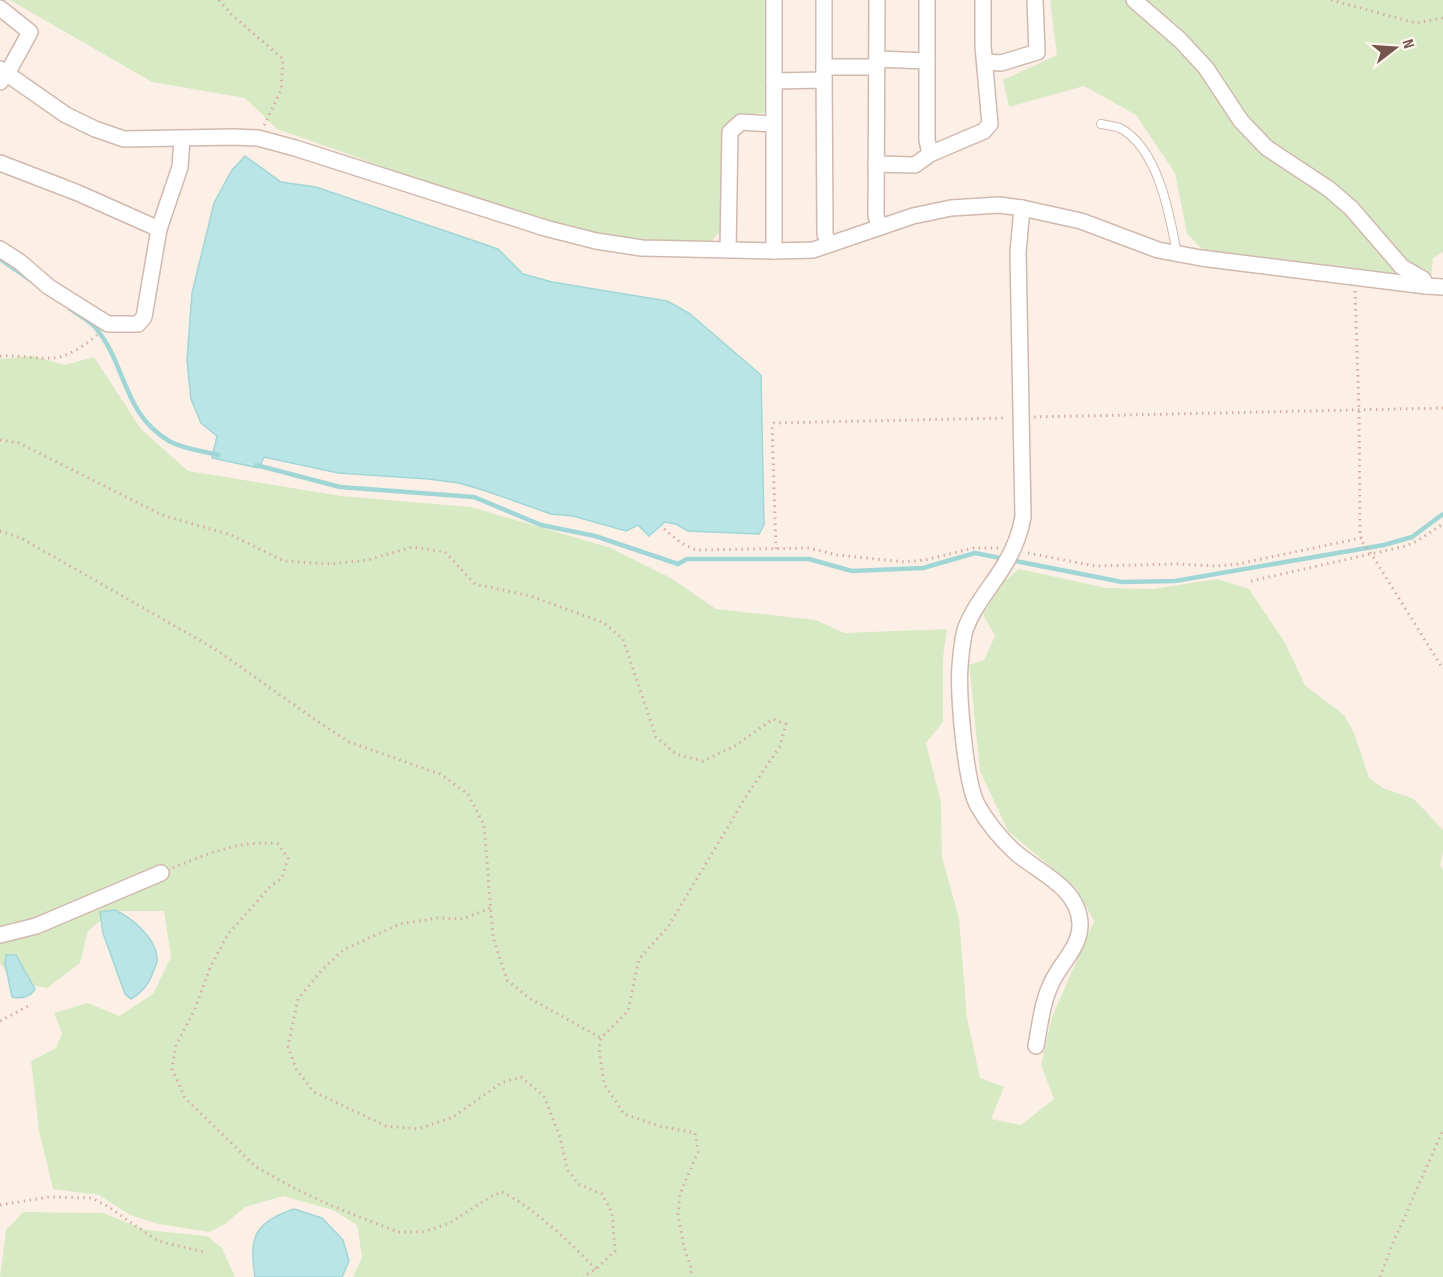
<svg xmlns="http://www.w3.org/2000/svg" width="1443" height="1277" viewBox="0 0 1443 1277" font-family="'Sofia Sans Condensed',sans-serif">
	<rect width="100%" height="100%" fill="#fcf0e6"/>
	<g fill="#d8eac4">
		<polygon points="10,0 767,0 765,113 737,116 723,126 720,232 706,246 595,235 458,193 277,129 245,98 152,82"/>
		<polygon points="1050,0 1443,0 1443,252 1433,258 1431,277 1388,275 1206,253 1187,234 1175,173 1136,115 1084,86 1009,107 1003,80 1057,55"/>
		<polygon points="33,356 65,365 94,357 141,429 188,471 342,496 471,507 611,548 671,578 716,609 816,620 844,633 947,629 943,658 943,722 926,743 941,802 942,857 959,918 967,1018 980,1078 1004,1087 991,1119 1021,1125 1054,1099 1041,1065 1052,1017 1094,921 1076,888 1008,831 980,771 969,665 984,660 995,636 983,614 1002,583 1019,569 1107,588 1153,589 1217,579 1249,589 1284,641 1305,685 1344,715 1354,733 1369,778 1383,788 1414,799 1443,830 1443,852 1440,865 1443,870 1443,1277 353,1277 362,1257 357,1225 333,1210 283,1196 245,1207 225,1224 210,1232 158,1224 130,1215 99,1195 53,1189 39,1131 31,1061 56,1048 62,1033 54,1013 88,1003 119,1016 153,994 171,957 164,911 113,911 88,931 80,963 47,988 12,981 0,963 0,359"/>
		<polygon points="23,1212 103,1213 146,1230 207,1236 222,1248 235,1277 0,1277 6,1230"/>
	</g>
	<g fill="#bae5e6" stroke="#a1d6d7" stroke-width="1.5">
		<polygon points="245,156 281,182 316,187 498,249 523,274 552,282 667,301 689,313 761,375 764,525 759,534 688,531 676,524 665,522 649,536 638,525 626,531 573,516 551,514 486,491 459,483 428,479 338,473 264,457 259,468 212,458 217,436 201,423 191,399 187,360 192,293 214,203 232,170"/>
		<path d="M115,910C132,918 159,940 157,962C156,966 153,971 152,975C148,986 141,993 131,999L125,994L103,933L100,912Z"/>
		<path d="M6,955H16L35,989C30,997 21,999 12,997L5,963Z"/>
		<path d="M294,1209L322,1218L343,1240L349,1261L342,1277H255C249,1236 254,1223 294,1209Z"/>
	</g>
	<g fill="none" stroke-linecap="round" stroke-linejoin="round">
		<g stroke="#a1d6d7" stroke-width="4.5">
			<polyline points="0,259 33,282"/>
			<path d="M69,308C77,314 88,320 95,327C127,365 122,413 169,441C183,449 203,451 218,455"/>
			<polyline points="256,465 340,487 474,497 541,525 595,536 678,564 687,559 809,559 852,571 923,568 975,553 1122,582 1175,581 1384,545 1412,537 1443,514"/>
		</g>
		<defs>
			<path id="lane" d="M1101,124C1107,125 1114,126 1120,128C1158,148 1170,215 1177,254"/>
			<g id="street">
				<polyline points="824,0 824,67 877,67"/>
				<polyline points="877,0 876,216 880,227"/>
				<polyline points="1134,0 1180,40 1206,68 1241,121 1267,148 1329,189 1351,208 1402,267 1423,279 1426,286"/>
				<polyline points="0,8 30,32 7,74 0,82"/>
				<polyline points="877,59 927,61 927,0"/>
				<polyline points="927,61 927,140 930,154 984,131 990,124 983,46 983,0"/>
				<polyline points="985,62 1001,63 1037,52 1035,0"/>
				<polyline points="824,67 825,234 828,243"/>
				<polyline points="0,69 66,115 95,129 124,139 233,137 258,138 295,148 545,228 596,241 642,248 774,251 813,250 913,216 951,208 999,205 1022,208 1081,221 1158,250 1201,258 1426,286 1443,287"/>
				<polyline points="774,81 774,0"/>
				<polyline points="0,163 78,193 159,229"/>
				<polyline points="876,164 915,165 930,154"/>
				<path d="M1022,208L1018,252L1023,517C1020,534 1014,549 1005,564C992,586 974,605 965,630C962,641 961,655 960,666C958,693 965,784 978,806C987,822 1001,839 1015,852C1039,873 1078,887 1080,923C1081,947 1060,963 1051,984C1042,1003 1040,1025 1036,1046"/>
				<polyline points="0,249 20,262 49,287 108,324 138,324 144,317 159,229 180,167 182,139"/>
				<polyline points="728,250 730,132 741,122 773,124"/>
				<polyline points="774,251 774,81 824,80"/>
				<polyline points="0,935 36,926 161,873"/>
			</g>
		</defs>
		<use href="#lane" stroke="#d0b9af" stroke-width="10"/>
		<use href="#street" stroke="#d0b9af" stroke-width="18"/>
		<g stroke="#d6aea1" stroke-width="3" stroke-dasharray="1.5 4.5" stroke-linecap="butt">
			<polyline points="219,0 232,15 283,59 281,90 264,126"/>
			<polyline points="1331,0 1416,23 1443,18"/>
			<polyline points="1355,291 1359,410 1360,534 1363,543 1372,555 1443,669"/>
			<path d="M0,356C17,355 35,359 52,358C67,358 87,344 98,334"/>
			<polyline points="1034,417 1443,408"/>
			<polyline points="0,440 19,443 162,515 231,535 284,561 330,564 368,560 412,547 445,552 475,584 531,596 604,623 623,639 656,737 676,754 703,761 735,746 773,719 786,724 780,746 747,795 668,927 639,959 628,1011 601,1038 599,1049 604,1084 624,1114 659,1126 695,1133 698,1152 680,1194 678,1215 684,1247 692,1270 689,1277"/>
			<polyline points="664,529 681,543 696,550 809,548 837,555 905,562 925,560 974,548 998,548"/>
			<polyline points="0,531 21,538 215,649 317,721 349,742 440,774 468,794 484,825 493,937 507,980 529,998 601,1038"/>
			<polyline points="776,549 772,426 774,423 1006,418"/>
			<polyline points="1028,553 1095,566 1177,564 1217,566 1238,564 1361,538"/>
			<polyline points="1251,581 1406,546 1417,541 1443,524"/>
			<path d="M173,868C205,854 243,839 278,844L288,858L282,878L270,887L228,934L210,968L194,1011L176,1045L172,1069L185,1098L256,1167L292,1187L332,1206L398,1232H422L448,1224L490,1197L502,1192C536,1209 569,1242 596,1269"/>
			<polyline points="490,908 463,919 437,918 400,924 343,950 320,972 298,999 288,1046 296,1069 314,1092 386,1126 418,1129 453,1117 501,1083 521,1077 544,1096 560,1137 567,1169 578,1184 602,1194 612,1213 615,1251 596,1269 583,1277"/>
			<polyline points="0,1021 32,1004"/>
			<polyline points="0,1205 49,1197 92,1198 107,1206 158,1241 204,1252"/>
			<polyline points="1380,1277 1393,1243 1443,1130"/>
		</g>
		<use href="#lane" stroke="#fff" stroke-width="8"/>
		<use href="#street" stroke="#fff" stroke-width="15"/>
	</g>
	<g transform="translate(1395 48) rotate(73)" stroke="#fff5ec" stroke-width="4.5" paint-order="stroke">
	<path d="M0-4.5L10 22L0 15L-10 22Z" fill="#75544b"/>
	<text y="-9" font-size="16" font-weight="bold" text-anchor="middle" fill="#75544b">N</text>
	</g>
</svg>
